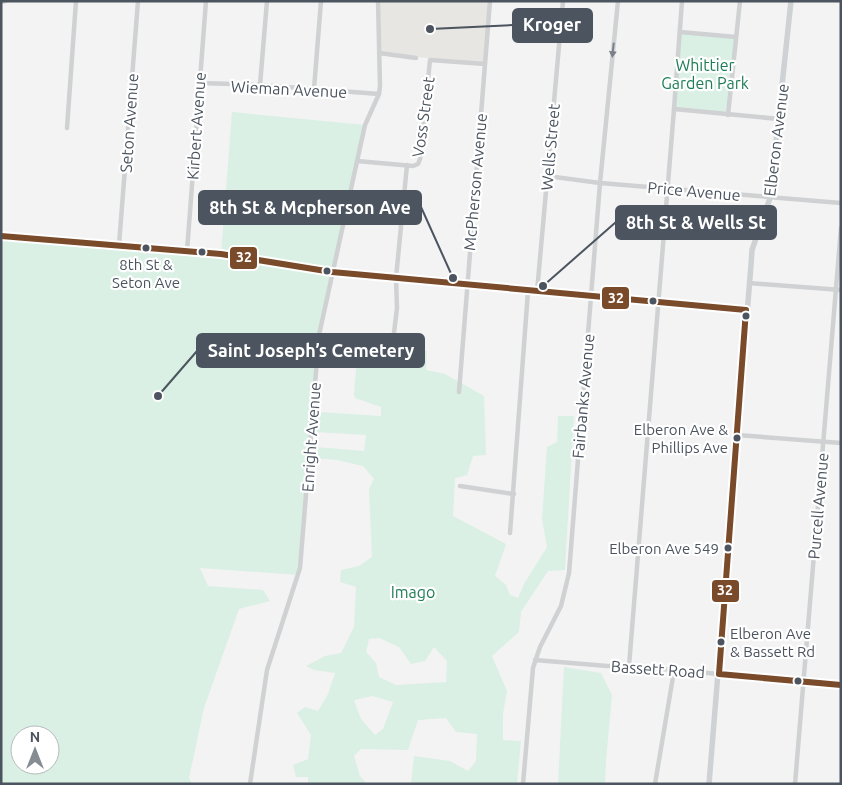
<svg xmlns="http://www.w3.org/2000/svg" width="842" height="785" viewBox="0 0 842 785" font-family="Ubuntu,sans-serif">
	<rect width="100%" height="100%" fill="#f3f3f3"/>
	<polygon fill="#e7e6e2" points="378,1 490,1 485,64 379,53"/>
	<g fill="#daf0e4" fill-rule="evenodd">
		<polygon points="680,32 736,37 728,115 674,109"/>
		<path d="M232,112L365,125L320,324L299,575L200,568L208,586L263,590L270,601L239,609L204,708L189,778L192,784H1V236L221,254ZM20,735H50V765H20Z"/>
		<path d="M358,345L427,351L426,370L445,374L484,396L486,455L473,456L467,475L455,478L453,516L506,544L495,576L506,585L510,595L518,598L524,584L547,547L542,519L547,447L557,442L558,416H574L565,570L548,571L521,612L519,632L492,656L507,691L503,714V740L521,741L517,784H411L414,756L450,761L468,771L476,761L477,734L456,732L446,718L418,720L408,750L361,749L354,756L360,776L367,784H308V777H296L293,765L308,759L311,735L297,713L305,707L318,711L328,694L335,673L314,670L306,666L325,656L341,653L354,627L356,587L340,582L341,570L359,566L372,557L369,489L374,479L363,466L337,460L315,458L316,447L364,451L366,435L316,432L318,412L381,416V407L355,398L354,394ZM379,638L399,647L411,664L425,661L434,647L447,661L446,682L396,685L379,677L376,663L366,652L369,639ZM372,696L393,702L383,729L375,735L361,719L354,700Z"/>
		<polygon points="564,667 601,673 612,695 606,761 605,784 558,784"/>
	</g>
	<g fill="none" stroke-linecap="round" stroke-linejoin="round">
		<g stroke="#cfd1d3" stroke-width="4.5">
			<polyline points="1,2 5,1"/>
			<polyline points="680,32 736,37"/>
			<polyline points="379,53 416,58"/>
			<polyline points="200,83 260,85 379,94"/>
			<polyline points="260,85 267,1"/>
			<polyline points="314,89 321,1"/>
			<polyline points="674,109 779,119"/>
			<polyline points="728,115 740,1"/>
			<polyline points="67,128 76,1"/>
			<polyline points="357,161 413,166 418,164 420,159 430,60 485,64"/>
			<polyline points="547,176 600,183 841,203"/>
			<polyline points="119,245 138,1"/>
			<polyline points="187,251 206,1"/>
			<polyline points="749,283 841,290"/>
			<polyline points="537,292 563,1"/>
			<polyline points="393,341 397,308 396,278 407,165"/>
			<polyline points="459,392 490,1"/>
			<polyline points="737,435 841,443"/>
			<polyline points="460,486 514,494"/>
			<polyline points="510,533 528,291"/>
			<polyline points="535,660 607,666 629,666 841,685"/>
			<polyline points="629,666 674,109 682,1"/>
			<polyline points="250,784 267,670 300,568 319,335 365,125 379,94 380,86 378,1"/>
			<polyline points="523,784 533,668 540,647 561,606 569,573 600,183 618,1"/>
			<polyline points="655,784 674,671"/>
			<polyline points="795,784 841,228"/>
		</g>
		<g stroke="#cfd2d4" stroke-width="5.5">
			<polyline points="1,236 221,254 332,272 572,295"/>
			<polyline points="610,298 645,301"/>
			<polyline points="669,303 746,310"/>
			<polyline points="709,784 751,265 752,250 770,198 791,1"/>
		</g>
		<g stroke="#cfd2d4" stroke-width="5.5">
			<polyline points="572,295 610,298"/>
			<polyline points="645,301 669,303"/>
		</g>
		<defs>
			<polyline id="bus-1" points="1,236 221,254 332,272 746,310 719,674 841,685"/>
		</defs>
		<use href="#bus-1" stroke="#fff" stroke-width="10"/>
		<use href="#bus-1" stroke="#7a4b2a" stroke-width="6"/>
	</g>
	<defs><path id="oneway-solid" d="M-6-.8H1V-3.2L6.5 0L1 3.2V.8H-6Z" transform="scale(1.25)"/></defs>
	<use fill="#798088" href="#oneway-solid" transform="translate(613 50) rotate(96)"/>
	<g fill="#4b545f" stroke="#fff" stroke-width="2">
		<circle cx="146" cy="248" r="4.5"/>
		<circle cx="202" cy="252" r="4.5"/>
		<circle cx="327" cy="271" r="4.5"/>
		<circle cx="653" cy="301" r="4.5"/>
		<circle cx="746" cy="316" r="4.5"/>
		<circle cx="737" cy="438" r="4.5"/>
		<circle cx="728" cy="548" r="4.5"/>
		<circle cx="721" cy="642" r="4.5"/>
		<circle cx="798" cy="681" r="4.5"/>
	</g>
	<g text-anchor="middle" stroke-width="4.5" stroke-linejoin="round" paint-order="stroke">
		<g font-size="15" fill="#4b545f" stroke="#fff" text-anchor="end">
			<text x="146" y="270" text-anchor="middle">8th St &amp;<tspan x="146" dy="18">Seton Ave</tspan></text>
			<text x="728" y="435">Elberon Ave &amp;<tspan x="728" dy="18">Phillips Ave</tspan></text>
			<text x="719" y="554">Elberon Ave 549</text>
			<text x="730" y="639" text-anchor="start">Elberon Ave<tspan x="730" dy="18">&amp; Bassett Rd</tspan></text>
		</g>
		<g font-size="16" fill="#1e7d55" stroke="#fff">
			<text x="705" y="71">Whittier<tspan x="705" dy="18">Garden Park</tspan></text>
			<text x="413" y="598">Imago</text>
		</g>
		<g font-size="16" fill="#4b545f" stroke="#fff">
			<text transform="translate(289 89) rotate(3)" y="6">Wieman Avenue</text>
			<text transform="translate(423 117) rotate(-82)" y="6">Voss Street</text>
			<text transform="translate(129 123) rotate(-86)" y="6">Seton Avenue</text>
			<text transform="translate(196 126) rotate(-86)" y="6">Kirbert Avenue</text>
			<text transform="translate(776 140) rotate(-83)" y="6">Elberon Avenue</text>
			<text transform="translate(550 147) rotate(-85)" y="6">Wells Street</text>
			<text transform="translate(475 182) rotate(-85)" y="6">McPherson Avenue</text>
			<text transform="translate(694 191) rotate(5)" y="6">Price Avenue</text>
			<text transform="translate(583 396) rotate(-85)" y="6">Fairbanks Avenue</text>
			<text transform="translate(311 437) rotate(-86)" y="6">Enright Avenue</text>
			<text transform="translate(818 506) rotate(-85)" y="6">Purcell Avenue</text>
			<text transform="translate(658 669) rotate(4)" y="6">Bassett Road</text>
		</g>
	</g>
	<path fill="none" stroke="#4b545f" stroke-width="2" d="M430 29L513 25M453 278L421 207M543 286L616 222M158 396L197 351"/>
	<g fill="#4b545f" stroke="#fff" stroke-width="2">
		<circle cx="430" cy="29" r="5"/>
		<circle cx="453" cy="278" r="5"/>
		<circle cx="543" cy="286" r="5"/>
		<circle cx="158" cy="396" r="5"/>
	</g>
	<g fill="#4b545f" stroke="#4b545f" stroke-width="2">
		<rect x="513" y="9" width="79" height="33" rx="5"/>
		<rect x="199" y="191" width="222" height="33" rx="5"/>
		<rect x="616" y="206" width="160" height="33" rx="5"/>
		<rect x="197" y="334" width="227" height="33" rx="5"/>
	</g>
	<g font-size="18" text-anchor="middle" font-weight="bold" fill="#fff">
		<text x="552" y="31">Kroger</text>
		<text x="310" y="214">8th St &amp; Mcpherson Ave</text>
		<text x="696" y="229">8th St &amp; Wells St</text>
		<text x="311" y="357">Saint Joseph’s Cemetery</text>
	</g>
	<g stroke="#fff" stroke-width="2">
		<rect x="229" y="246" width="29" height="24" rx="5" fill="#7a4b2a"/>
		<rect x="601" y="286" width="29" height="24" rx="5" fill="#7a4b2a"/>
		<rect x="711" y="579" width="29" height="24" rx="5" fill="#7a4b2a"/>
	</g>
	<g font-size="14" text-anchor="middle" font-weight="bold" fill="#fff">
		<text x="244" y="262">32</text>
		<text x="616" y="303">32</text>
		<text x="725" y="595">32</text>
	</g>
	<rect width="842" height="785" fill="none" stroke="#4b545f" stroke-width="5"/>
	<g transform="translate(35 750)"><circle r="24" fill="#ffffff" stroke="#b7bbbf"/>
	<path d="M0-4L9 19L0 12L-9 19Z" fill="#868c93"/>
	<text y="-8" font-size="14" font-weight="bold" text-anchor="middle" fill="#4b545f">N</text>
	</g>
</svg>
